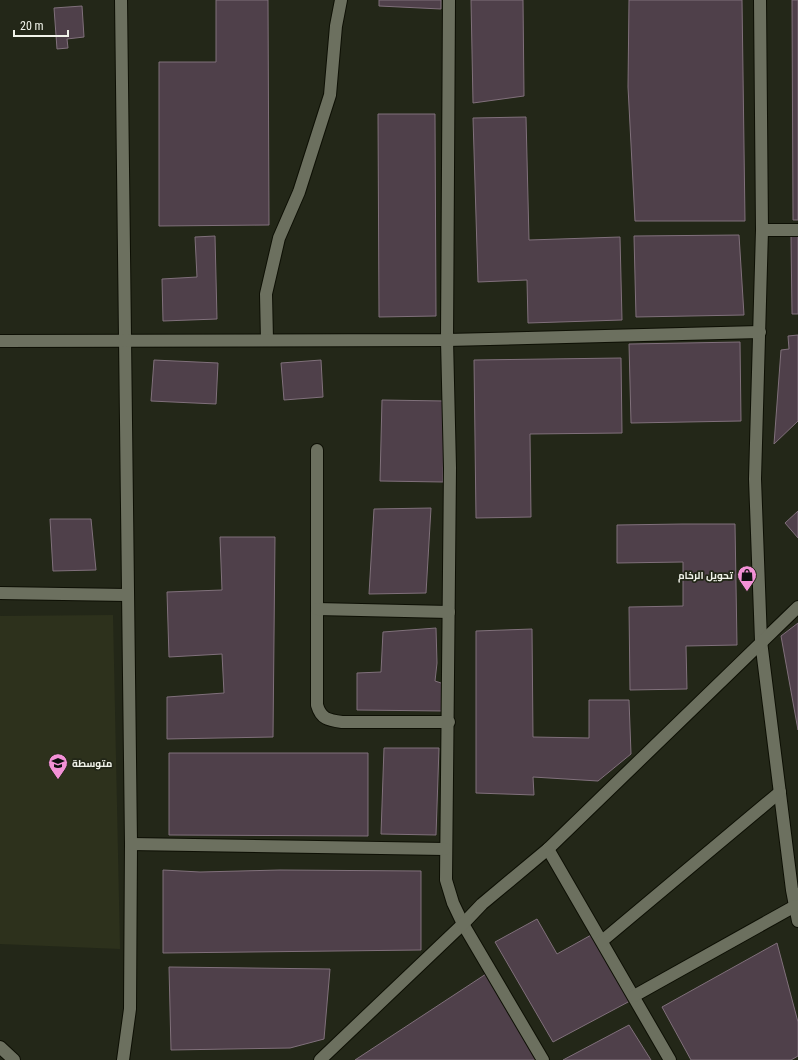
<svg xmlns="http://www.w3.org/2000/svg" width="798" height="1060" viewBox="0 0 798 1060" font-family="'Roboto Condensed',Cairo,sans-serif">
	<rect width="100%" height="100%" fill="#232718"/>
	<polygon fill="#2d311c" points="113,615 120,949 0,944 0,616"/>
	<g fill="#4f404a" stroke="#80707b">
		<polygon points="216,0 268,0 269,225 159,226 159,62 216,62"/>
		<polygon points="379,0 441,0 441,9 379,6"/>
		<polygon points="471,0 523,0 524,96 473,103"/>
		<polygon points="629,0 742,0 745,221 635,221 628,87"/>
		<polygon points="792,0 798,0 798,220 793,220"/>
		<polygon points="82,6 84,37 67,39 68,48 57,49 54,8"/>
		<polygon points="378,114 435,114 436,316 379,317"/>
		<polygon points="526,117 529,240 620,237 622,320 528,323 527,280 478,282 473,118"/>
		<polygon points="739,235 744,315 636,317 634,236"/>
		<polygon points="215,236 217,319 163,321 162,279 197,277 195,237"/>
		<polygon points="791,236 798,236 798,314 792,314"/>
		<polygon points="798,335 798,421 774,444 781,350 789,349 788,336"/>
		<polygon points="740,342 741,421 631,423 629,344"/>
		<polygon points="621,358 622,433 530,434 531,517 476,518 474,360"/>
		<polygon points="154,360 218,363 216,404 151,401"/>
		<polygon points="321,360 323,397 284,400 281,363"/>
		<polygon points="382,400 445,401 443,482 380,481"/>
		<polygon points="431,508 426,593 369,594 374,509"/>
		<polygon points="798,511 798,538 785,523"/>
		<polygon points="50,519 91,519 96,570 53,571"/>
		<polygon points="682,524 735,524 737,645 686,646 687,689 630,690 629,607 683,606 683,562 617,563 617,525"/>
		<polygon points="220,537 275,537 273,737 167,739 167,697 224,693 222,654 169,657 167,592 222,590"/>
		<polygon points="798,623 798,730 781,636"/>
		<polygon points="436,628 437,663 435,681 444,684 444,711 357,710 357,673 381,672 383,632"/>
		<polygon points="532,629 533,737 589,738 589,700 629,700 631,754 598,781 533,777 534,795 476,793 476,631"/>
		<polygon points="384,748 439,748 436,835 381,834"/>
		<polygon points="169,753 368,753 368,836 169,835"/>
		<polygon points="163,870 200,872 280,870 421,871 421,950 163,953"/>
		<polygon points="537,919 557,954 593,934 630,1001 553,1042 495,942"/>
		<polygon points="777,943 798,1022 798,1056 791,1060 691,1060 662,1007"/>
		<polygon points="169,967 330,969 324,1039 290,1048 171,1050"/>
		<polygon points="486,974 536,1060 355,1060"/>
		<polygon points="629,1025 651,1060 563,1060"/>
	</g>
	<g fill="none" stroke-linecap="round" stroke-linejoin="round">
		<defs>
			<g id="minor">
				<polyline points="121,0 131,844 130,1009 123,1060"/>
				<polyline points="449,0 447,340 450,468 446,880 453,903 463,924 543,1060"/>
				<polyline points="760,0 762,230 755,479 761,641 792,890 798,921"/>
				<polyline points="762,230 798,230"/>
				<polyline points="267,340 266,294 279,238 299,192 330,95 336,26 341,0"/>
				<polyline points="0,341 447,340 760,332"/>
				<path d="M317,450V705C321,719 328,720 342,722H449"/>
				<polyline points="0,593 127,595"/>
				<polyline points="317,609 449,612"/>
				<polyline points="131,844 445,849"/>
				<polyline points="548,849 670,1060"/>
				<polyline points="602,941 780,792"/>
				<polyline points="634,996 795,906"/>
				<polyline points="0,1047 14,1060"/>
				<polyline points="320,1060 463,924 482,904 548,849 798,607"/>
			</g>
		</defs>
		<use href="#minor" stroke="#0d0f04" stroke-width="14"/>
		<use href="#minor" stroke="#6c705f" stroke-width="12"/>
	</g>
	<defs>
		<symbol id="shop-pin" viewBox="-11 -11 22 30"><path d="M0 17L-7.5 6A9.5 9.5 0 1 1 7.5 6Z" fill="#f391d6" stroke="#232718"/><path d="M-5-2.5h2.3a2.7 3.5 0 0 1 5.4 0H5L5.5 6h-11ZM-1.5-2.5h3a1.5 2.3 0 0 0-3 0Z" fill="#111"/></symbol>
		<symbol id="school-pin" viewBox="-11 -11 22 30"><path d="M0 17L-7.5 6A9.5 9.5 0 1 1 7.5 6Z" fill="#f391d6" stroke="#232718"/><path d="M0-5L7-2L0 1L-7-2ZM-4 1L0 2.5L4 1V4Q0 6-4 4Z" fill="#111"/></symbol>
	</defs>
	<g fill-rule="evenodd">
		<use href="#shop-pin" x="736" y="564" width="22" height="30"/>
		<use href="#school-pin" x="47" y="752" width="22" height="30"/>
	</g>
	<g text-anchor="middle" stroke-width="3.5" stroke-linejoin="round" paint-order="stroke">
		<g font-size="10" font-weight="bold" fill="#f1f3ea" stroke="#232718" text-anchor="end">
			<text x="733" y="579">تحويل الرخام</text>
			<text x="72" y="767" text-anchor="start">متوسطة</text>
		</g>
	</g>
	<path d="M14 30v6h54v-6" fill="none" stroke="#f1f3ea" stroke-width="2"/>
	<text x="20" y="30" font-size="12" fill="#f1f3ea" stroke="#232718" stroke-width="3" paint-order="stroke">20 m</text>
</svg>
